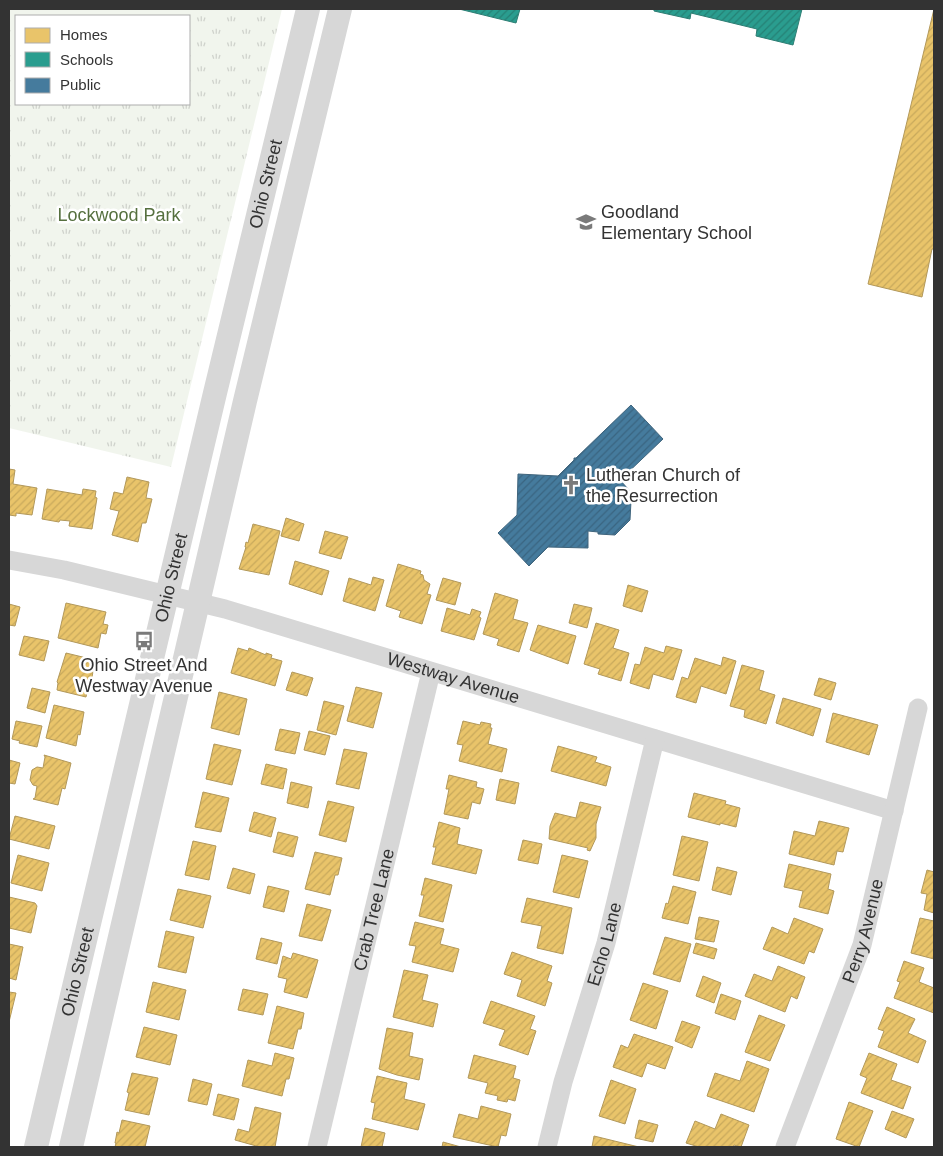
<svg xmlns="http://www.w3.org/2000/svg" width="943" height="1156" viewBox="0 0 943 1156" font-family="Arial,sans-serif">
	<defs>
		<pattern id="grass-tufts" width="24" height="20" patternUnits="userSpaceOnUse" patternTransform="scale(1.25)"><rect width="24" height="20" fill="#f1f5ed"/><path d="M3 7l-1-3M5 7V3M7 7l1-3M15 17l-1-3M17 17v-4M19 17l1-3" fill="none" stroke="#cfd2cc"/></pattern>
		<pattern id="homes-hatch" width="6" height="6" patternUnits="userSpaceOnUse" patternTransform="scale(1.25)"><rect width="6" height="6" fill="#e9c46a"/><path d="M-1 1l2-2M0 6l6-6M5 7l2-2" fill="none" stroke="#c8a95c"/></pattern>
		<pattern id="schools-hatch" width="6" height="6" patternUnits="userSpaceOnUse" patternTransform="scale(1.25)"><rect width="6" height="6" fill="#2a9d8f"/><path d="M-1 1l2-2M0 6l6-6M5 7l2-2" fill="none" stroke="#258175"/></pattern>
		<pattern id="public-hatch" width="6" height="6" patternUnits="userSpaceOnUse" patternTransform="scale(1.25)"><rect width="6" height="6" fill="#457b9d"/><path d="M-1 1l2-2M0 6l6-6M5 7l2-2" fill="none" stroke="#3a6581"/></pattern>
	</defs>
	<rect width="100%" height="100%" fill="#fff"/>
	<path fill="url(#grass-tufts)" fill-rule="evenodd" d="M9,9H282L171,467L9,428ZM16,16H189V104H16Z"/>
	<g fill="url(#homes-hatch)" stroke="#b2985a">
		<polygon points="934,9 934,249 932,249 922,297 868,284"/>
		<polygon points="9,469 15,470 13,484 37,488 32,515 16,513 16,516 9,515"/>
		<polygon points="127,477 149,482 146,498 152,499 146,523 142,523 138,542 112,535 119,511 110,509 114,492 123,494"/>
		<polygon points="47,489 82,495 83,489 96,491 95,497 97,498 92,529 69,526 70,521 60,520 59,522 42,519"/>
		<polygon points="286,518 304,524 299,541 281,536"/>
		<polygon points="253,524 280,531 269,575 239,569 246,547 245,547 246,542 248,543"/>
		<polygon points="325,531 348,537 341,559 319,553"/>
		<polygon points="295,561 329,571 322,595 289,584"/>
		<polygon points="398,564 421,571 420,574 423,575 424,580 430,584 427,594 431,595 422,624 399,617 401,611 386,606"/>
		<polygon points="373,577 384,580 375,611 343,601 349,578 371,585"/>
		<polygon points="443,578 461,583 455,605 436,600"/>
		<polygon points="628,585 648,591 642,612 623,606"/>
		<polygon points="495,593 518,600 513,619 528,623 519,652 497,645 499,639 483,634"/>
		<polygon points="66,603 106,612 103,624 108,625 106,634 101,633 98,648 58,638"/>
		<polygon points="9,604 20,607 15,626 9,625"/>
		<polygon points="574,604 592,608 587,628 569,623"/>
		<polygon points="447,608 470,615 472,609 481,612 479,617 481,618 474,640 441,631"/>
		<polygon points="596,623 619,630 613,648 629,653 621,681 598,674 600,669 584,664"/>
		<polygon points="538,625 576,636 568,664 530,650"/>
		<polygon points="24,636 49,641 44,661 19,655"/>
		<polygon points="666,646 682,650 673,680 653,674 649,689 630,683 635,664 640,665 645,647 664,653"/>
		<polygon points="238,648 248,651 249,648 266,655 266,653 272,655 271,658 282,661 275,686 231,673"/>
		<polygon points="66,653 95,660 91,683 89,683 86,697 57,690 58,683 57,682"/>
		<polygon points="723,657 736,661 726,694 701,686 696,703 676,697 682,677 688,679 695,658 721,666"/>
		<polygon points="742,665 764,671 759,690 775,695 766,724 744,717 745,710 730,706"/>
		<polygon points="292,672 313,678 307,696 286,690"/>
		<polygon points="819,678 836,683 831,700 814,695"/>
		<polygon points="356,687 382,693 373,728 347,721"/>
		<polygon points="32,688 50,692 45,713 27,708"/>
		<polygon points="219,692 247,699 239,735 211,728"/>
		<polygon points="783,698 821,709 813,736 776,723"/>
		<polygon points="324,701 344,706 336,735 317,730"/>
		<polygon points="54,705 84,712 80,735 78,734 76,746 46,738"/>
		<polygon points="833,713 878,725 869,755 826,742"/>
		<polygon points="16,721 42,726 37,747 19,743 20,741 12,739"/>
		<polygon points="463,721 480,725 481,722 491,724 490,728 492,728 488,744 507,749 502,772 459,761 463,745 457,744"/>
		<polygon points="280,729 300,733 295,754 275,750"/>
		<polygon points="309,731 330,736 325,755 304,750"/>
		<polygon points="214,744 241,750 232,785 206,779"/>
		<polygon points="558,746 597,757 595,762 611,767 606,786 551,771"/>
		<polygon points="344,749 367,753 359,789 336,784"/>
		<polygon points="44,755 71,763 65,789 62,788 58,805 33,799 35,798 37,786 33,785 30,780 32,770 37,767 43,768 45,757"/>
		<polygon points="9,760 20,763 15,784 9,783"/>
		<polygon points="266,764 287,769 283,789 261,784"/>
		<polygon points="449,775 477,782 476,787 484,789 480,804 472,802 468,819 444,814 449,789 446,789"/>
		<polygon points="500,779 519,783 515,804 496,800"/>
		<polygon points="291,782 312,787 308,808 287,803"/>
		<polygon points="203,792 229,798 221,832 195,827"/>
		<polygon points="694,793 726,801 725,804 740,808 736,827 720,823 720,825 688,817"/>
		<polygon points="328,801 354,807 346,842 319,835"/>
		<polygon points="580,802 601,807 596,824 596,838 590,851 587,850 588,848 549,839 550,826 555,813 576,818"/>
		<polygon points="254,812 276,818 271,837 249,831"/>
		<polygon points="15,816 55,826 49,849 9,839"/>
		<polygon points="819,821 849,828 843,852 837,851 834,865 789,854 794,831 815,836"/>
		<polygon points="439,822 460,828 457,844 482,850 476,874 432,864 436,847 433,847"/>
		<polygon points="278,832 298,837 293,857 273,852"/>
		<polygon points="682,836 708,842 699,881 673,875"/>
		<polygon points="523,840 542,844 538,864 518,860"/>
		<polygon points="193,841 216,846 209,880 185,875"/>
		<polygon points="315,852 342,858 338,875 335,875 330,895 305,889"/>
		<polygon points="18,855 49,863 42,891 11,883"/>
		<polygon points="562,855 588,861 579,898 553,892"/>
		<polygon points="789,864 831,874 828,889 834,891 828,914 799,907 803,891 784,887"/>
		<polygon points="717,867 737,872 731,895 712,890"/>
		<polygon points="233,868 255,874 250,894 227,888"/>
		<polygon points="927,870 934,872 934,913 924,910 927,894 921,893"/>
		<polygon points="425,878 452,885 443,922 419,916 424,895 421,895"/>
		<polygon points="268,886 289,891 284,912 263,907"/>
		<polygon points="673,886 696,892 688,924 662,918 666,903 668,904"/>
		<polygon points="178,889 211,896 203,928 170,920"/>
		<polygon points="9,897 35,903 37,906 31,933 9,928"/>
		<polygon points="527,898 572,908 563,954 537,948 542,926 521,922"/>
		<polygon points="307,904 331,910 322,941 299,936"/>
		<polygon points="699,917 719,921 714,942 695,939"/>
		<polygon points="794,918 823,929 814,953 809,951 804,964 763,949 772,927 788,934"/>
		<polygon points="920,918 934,921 934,959 911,953"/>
		<polygon points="415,922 444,929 440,944 459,949 453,972 412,962 416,946 409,945"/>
		<polygon points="166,931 194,937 186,973 158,967"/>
		<polygon points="665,937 691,944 680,982 653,974"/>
		<polygon points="261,938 282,943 277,964 256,959"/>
		<polygon points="696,943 717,949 714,959 693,953"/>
		<polygon points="9,944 23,947 16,980 9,978"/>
		<polygon points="512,952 552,966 547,981 552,983 545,1006 517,996 522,980 504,974"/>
		<polygon points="293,953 318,960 307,998 284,992 287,979 278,977 283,956 291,959"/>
		<polygon points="904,961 924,968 919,982 934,988 934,1013 894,998 900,982 897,981"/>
		<polygon points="778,966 805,977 797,999 791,996 785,1012 745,996 754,974 772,981"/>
		<polygon points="404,970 428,975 422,1000 438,1004 433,1027 393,1017"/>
		<polygon points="703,976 721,983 714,1003 696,996"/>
		<polygon points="153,982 186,990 179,1020 146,1012"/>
		<polygon points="643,983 668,991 656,1029 630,1020"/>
		<polygon points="243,989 268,994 263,1015 238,1010"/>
		<polygon points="9,992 16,993 9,1022"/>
		<polygon points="721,994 741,1001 735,1020 715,1013"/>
		<polygon points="491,1001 535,1016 530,1029 536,1031 528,1055 499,1045 505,1030 483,1023"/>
		<polygon points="277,1006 304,1013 301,1029 298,1029 293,1049 268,1043"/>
		<polygon points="887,1007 915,1019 908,1033 926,1041 918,1063 878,1047 884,1031 878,1029"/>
		<polygon points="759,1015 785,1025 770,1061 745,1052"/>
		<polygon points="682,1021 700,1027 692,1048 675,1041"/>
		<polygon points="144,1027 177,1035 170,1065 136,1057"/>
		<polygon points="387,1028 413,1033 409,1056 423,1059 419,1080 397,1075 379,1069"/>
		<polygon points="634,1034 673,1047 665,1069 647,1063 642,1077 613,1067 621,1045 628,1048"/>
		<polygon points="275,1053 294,1058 289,1079 286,1079 282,1096 242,1086 248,1060 272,1066"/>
		<polygon points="869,1053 897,1064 891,1080 911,1087 903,1109 861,1093 867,1078 860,1075"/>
		<polygon points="474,1055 516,1066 513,1078 520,1080 515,1101 508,1099 507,1102 497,1100 498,1096 485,1093 488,1083 468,1078"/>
		<polygon points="747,1061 769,1069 754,1112 707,1096 715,1073 740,1081"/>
		<polygon points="132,1073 158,1078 149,1115 125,1110 129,1093 127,1092"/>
		<polygon points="377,1076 407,1083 404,1099 425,1104 418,1130 372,1119 375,1103 371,1102"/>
		<polygon points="193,1079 212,1084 207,1105 188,1101"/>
		<polygon points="611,1080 636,1089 625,1124 599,1116"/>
		<polygon points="218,1094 239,1099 234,1120 213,1115"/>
		<polygon points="849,1102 873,1111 859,1147 836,1139"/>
		<polygon points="481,1106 511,1114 506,1136 501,1135 498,1147 453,1137 459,1114 478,1119"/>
		<polygon points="255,1107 281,1113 275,1147 260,1147 235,1140 238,1129 249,1132"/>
		<polygon points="892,1111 914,1119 906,1138 885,1129"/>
		<polygon points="721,1114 749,1125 741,1147 734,1145 733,1147 699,1147 686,1143 695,1121 715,1129"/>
		<polygon points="122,1120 150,1126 145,1147 115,1147 116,1143 115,1143 117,1132 119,1133"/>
		<polygon points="639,1120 658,1125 653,1142 635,1138"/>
		<polygon points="365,1128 385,1133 382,1147 361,1147"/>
		<polygon points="594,1136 639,1147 592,1147"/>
		<polygon points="443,1142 461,1147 442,1147"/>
	</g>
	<g fill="url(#schools-hatch)" stroke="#2d7d73">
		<polygon points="459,9 520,9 516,23"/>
		<polygon points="654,9 802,9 793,45 756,36 757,29 691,13 690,19 654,11"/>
	</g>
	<polygon fill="url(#public-hatch)" stroke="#40657d" points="631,405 663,439 620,480 629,490 629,501 631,501 630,520 615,535 598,534 598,532 588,531 588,548 548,547 529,566 498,533 517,515 518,474 558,476 574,460 574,458 576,458"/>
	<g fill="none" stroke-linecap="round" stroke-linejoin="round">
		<g stroke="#d7d7d7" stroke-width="19">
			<path id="s1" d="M9,560L64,570L225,609L894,811"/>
			<path id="s2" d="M317,1147L431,672"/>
			<path id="s3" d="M547,1147L563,1082L606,943L655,739"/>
			<path id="s4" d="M785,1147L862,945L918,708"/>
		</g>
		<g stroke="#d7d7d7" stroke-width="24">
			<path id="s5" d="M36,1147L215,393L308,9"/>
			<polyline points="71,1147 245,401 340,9"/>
		</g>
	</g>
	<defs>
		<symbol id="school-bare" viewBox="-9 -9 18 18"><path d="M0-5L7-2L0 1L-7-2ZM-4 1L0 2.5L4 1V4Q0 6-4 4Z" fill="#7a7a7a" stroke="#fff" stroke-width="2.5" paint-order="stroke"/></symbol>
		<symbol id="church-bare" viewBox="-9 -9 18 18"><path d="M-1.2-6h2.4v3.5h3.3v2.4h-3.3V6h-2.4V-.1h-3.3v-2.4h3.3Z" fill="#7a7a7a" stroke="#fff" stroke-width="2.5" paint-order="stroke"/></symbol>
		<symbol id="bus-bare" viewBox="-9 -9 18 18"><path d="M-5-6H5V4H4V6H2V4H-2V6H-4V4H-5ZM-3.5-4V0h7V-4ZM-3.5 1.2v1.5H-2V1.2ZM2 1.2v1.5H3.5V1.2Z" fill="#7a7a7a" stroke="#fff" stroke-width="2.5" paint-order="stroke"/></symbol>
	</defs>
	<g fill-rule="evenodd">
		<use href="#school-bare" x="572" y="208" width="28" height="28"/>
		<use href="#church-bare" x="557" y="471" width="28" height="28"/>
		<use href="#bus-bare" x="130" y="627" width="28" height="28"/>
	</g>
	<g text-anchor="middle" stroke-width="5" stroke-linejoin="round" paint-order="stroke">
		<g font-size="18" fill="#333" stroke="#fff">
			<text dy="6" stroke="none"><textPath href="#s5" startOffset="990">Ohio Street</textPath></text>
			<text dy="6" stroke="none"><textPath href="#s5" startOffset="585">Ohio Street</textPath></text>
			<text dy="6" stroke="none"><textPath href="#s1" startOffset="460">Westway Avenue</textPath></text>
			<text dy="6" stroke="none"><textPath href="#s2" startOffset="244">Crab Tree Lane</textPath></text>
			<text dy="6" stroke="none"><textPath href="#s4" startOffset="230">Perry Avenue</textPath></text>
			<text dy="6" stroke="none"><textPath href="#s3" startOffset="211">Echo Lane</textPath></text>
			<text dy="6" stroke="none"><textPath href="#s5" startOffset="180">Ohio Street</textPath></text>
		</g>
		<g font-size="18" fill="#333" stroke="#fff" text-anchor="start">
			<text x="601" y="218">Goodland<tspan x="601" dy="21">Elementary School</tspan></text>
			<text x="586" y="481">Lutheran Church of<tspan x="586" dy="21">the Resurrection</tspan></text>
			<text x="144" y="671" text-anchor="middle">Ohio Street And<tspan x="144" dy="21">Westway Avenue</tspan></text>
		</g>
		<g font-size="18" fill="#56703f" stroke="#fff">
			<text x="119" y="221">Lockwood Park</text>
		</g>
	</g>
	<rect width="943" height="1156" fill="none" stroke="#333333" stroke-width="20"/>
	<rect x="15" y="15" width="175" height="90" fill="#ffffff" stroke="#adadad"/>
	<rect x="25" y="28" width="25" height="15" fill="#e9c46a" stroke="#adadad"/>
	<text x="60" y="40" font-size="15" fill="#333333">Homes</text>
	<rect x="25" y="52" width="25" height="15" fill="#2a9d8f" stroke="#adadad"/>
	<text x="60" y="65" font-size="15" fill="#333333">Schools</text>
	<rect x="25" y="78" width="25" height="15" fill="#457b9d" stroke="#adadad"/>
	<text x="60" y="90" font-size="15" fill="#333333">Public</text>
</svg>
